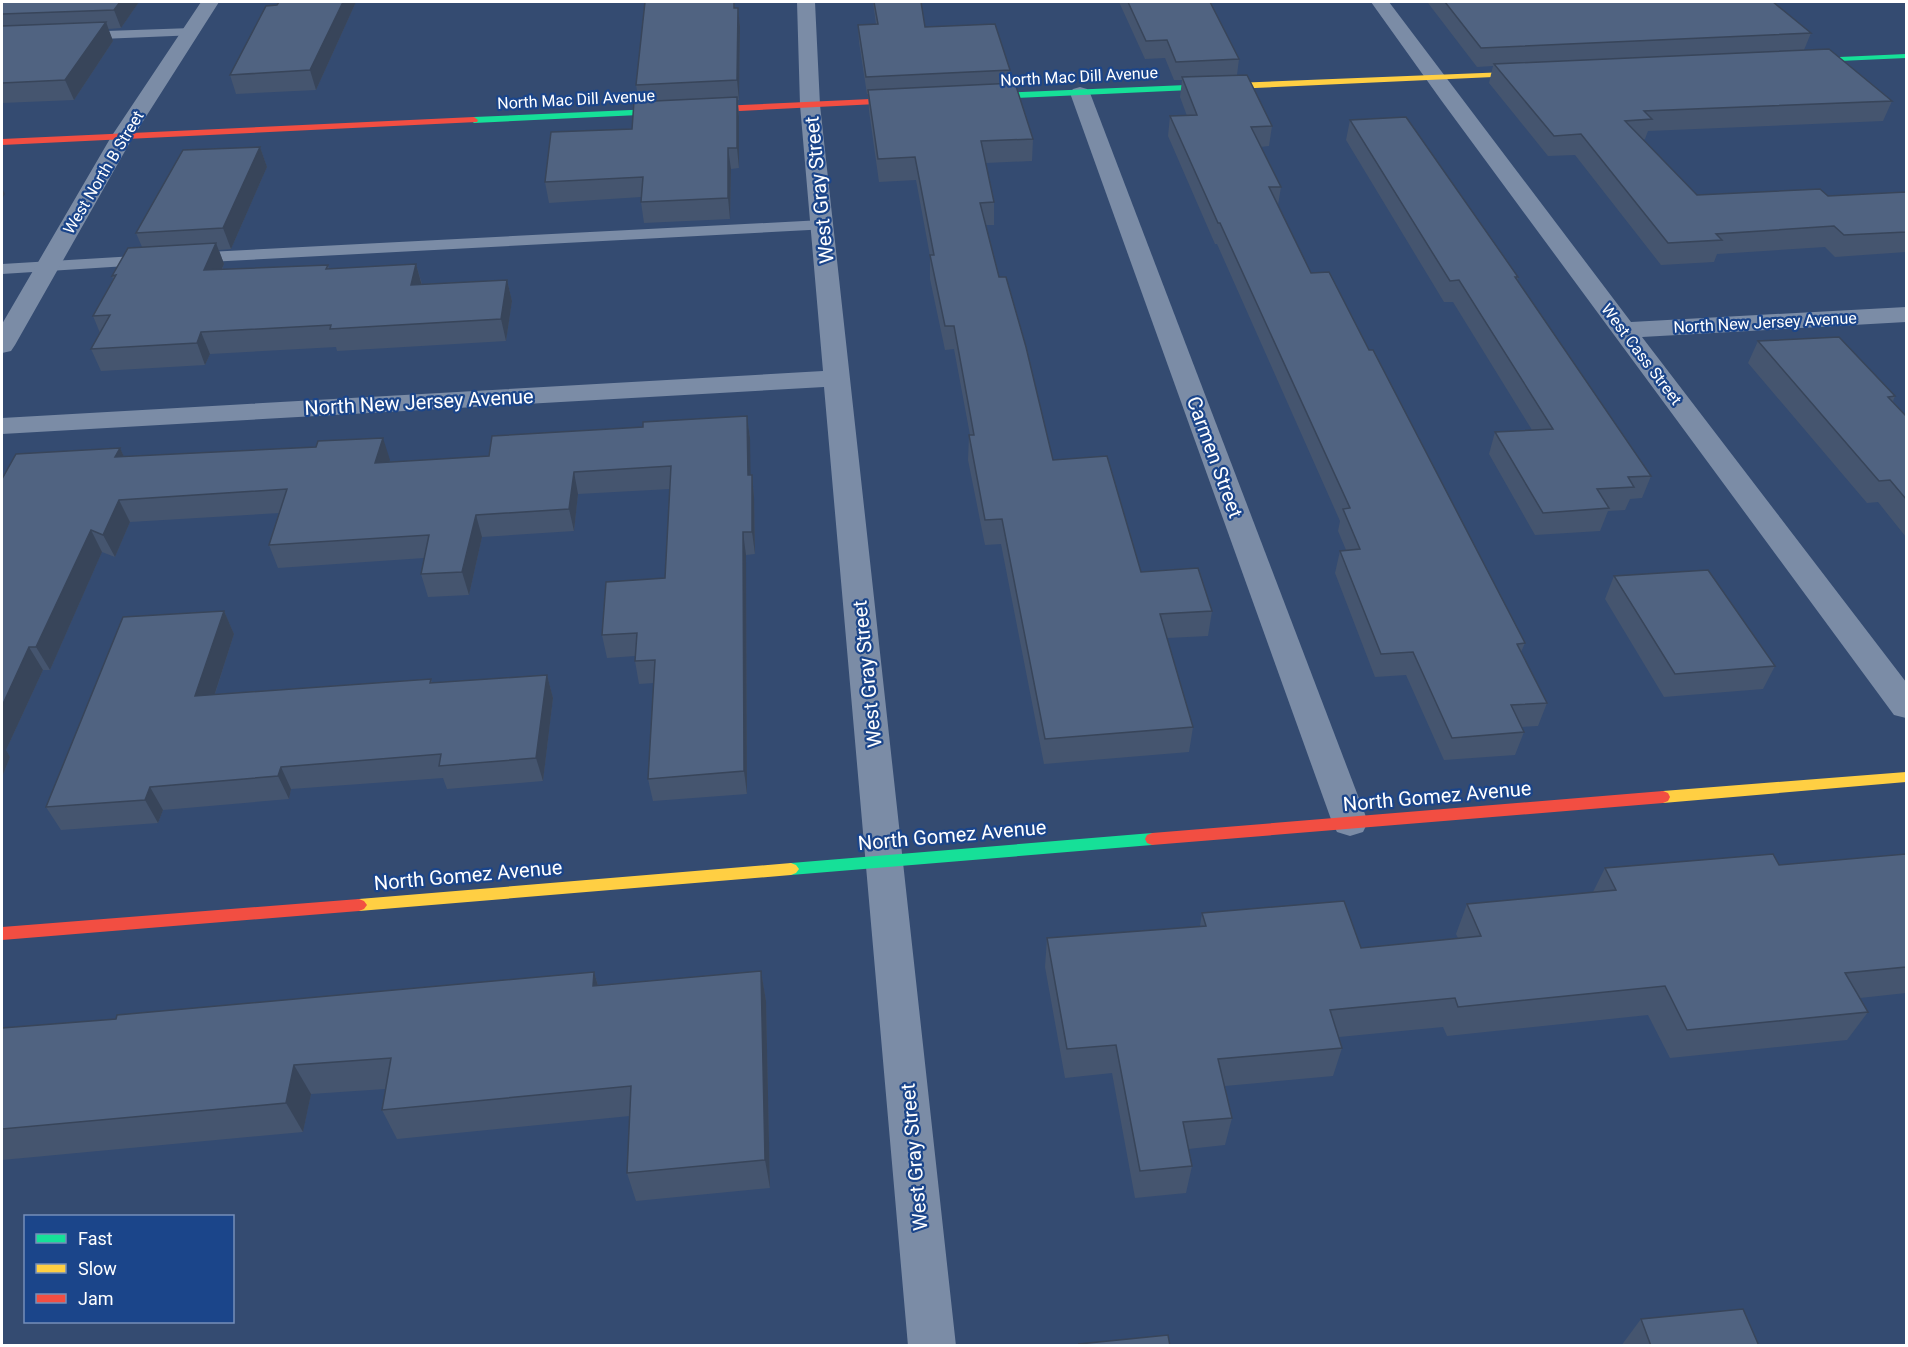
<svg xmlns="http://www.w3.org/2000/svg" width="1908" height="1347" viewBox="0 0 1908 1347" font-family="Roboto,sans-serif">
	<rect width="100%" height="100%" fill="#344b71"/>
	<g fill="none" stroke-linecap="round" stroke-linejoin="round">
		<g fill="#7b8ca6" fill-rule="evenodd">
			<polygon points="192,28 197,29 199,32 197,35 77,40 70,36 77,32"/>
			<polygon points="822,220 828,221 831,225 828,229 189,263 183,262 180,258 183,254 189,253"/>
			<polygon points="152,255 158,256 161,260 158,264 2,274 2,264"/>
		</g>
		<g fill="#7b8ca6" fill-rule="evenodd">
			<polygon points="201,2 219,2 133,137 15,345 11,351 2,353 2,324 111,137"/>
			<polygon points="797,2 815,2 820,105 956,1346 908,1346 824,387 2,434 2,418 823,371 800,105"/>
			<polygon points="1371,2 1389,2 1631,322 1906,307 1906,322 1642,337 1906,682 1906,718 1894,715 1441,100"/>
			<polygon points="1080,87 1087,89 1090,93 1368,822 1363,832 1350,836 1337,832 1332,822 1070,93 1073,89"/>
		</g>
		<g fill="#16e098" fill-rule="evenodd">
			<polygon points="1906,54 1906,58 1795,63 1791,61 1795,59"/>
			<polygon points="1210,84 1213,85 1213,89 974,100 970,97 974,94"/>
			<polygon points="720,106 723,107 723,111 474,123 470,120 474,117"/>
			<polygon points="1152,833 1157,835 1159,839 1157,843 1152,845 791,875 786,873 783,869 786,865 791,863"/>
		</g>
		<g fill="#ffcf43" fill-rule="evenodd">
			<polygon points="1534,71 1537,71 1537,75 1210,90 1206,87 1210,84"/>
			<polygon points="1906,772 1906,782 1663,803 1658,801 1656,797 1658,793 1663,791"/>
			<polygon points="791,863 796,865 799,869 796,873 791,875 359,911 354,909 351,905 354,901 359,899"/>
		</g>
		<g fill="#f24e42" fill-rule="evenodd">
			<polygon points="914,97 918,100 917,102 720,112 716,109 720,106"/>
			<polygon points="474,117 478,120 477,122 2,145 2,139"/>
			<polygon points="1663,791 1668,793 1670,797 1668,801 1663,803 1152,845 1147,843 1145,839 1147,835 1152,833"/>
			<polygon points="359,899 364,901 367,905 364,909 359,911 2,940 2,927"/>
		</g>
	</g>
	<g fill="#45556f">
		<polygon points="2,2 139,2 121,28 108,29 113,41 74,100 2,103"/>
		<polygon points="279,2 356,2 316,90 236,94 230,75"/>
		<polygon points="734,2 735,8 738,8 740,27 739,100 738,100 739,117 739,168 731,169 730,219 644,223 641,202 641,197 549,203 545,182 632,129 639,101 636,85"/>
		<polygon points="873,2 921,2 925,27 1010,70 1009,83 1033,139 1032,161 986,163 994,202 994,225 986,225 999,277 1053,460 1141,572 1212,611 1208,636 1167,638 1193,727 1189,752 1044,764 1001,544 985,545 968,460 969,435 970,435 954,349 945,350 930,279 930,256 916,180 879,182 869,111 868,94 867,94 859,42 858,25 876,24"/>
		<polygon points="1119,2 1210,2 1239,59 1237,75 1272,126 1269,146 1260,147 1281,187 1278,205 1311,273 1369,350 1525,643 1521,652 1547,703 1538,726 1521,727 1524,732 1515,755 1444,760 1406,675 1375,677 1335,573 1340,551 1346,550 1338,531 1340,521 1217,244 1215,244 1168,136 1170,116 1187,116 1180,97 1182,80 1174,80 1165,58 1145,59"/>
		<polygon points="1428,2 1773,2 1811,33 1804,50 1892,101 1883,121 1648,131 1645,139 1643,140 1697,195 1828,196 1906,192 1906,252 1835,257 1825,247 1717,254 1714,262 1661,265 1575,155 1548,156 1489,83 1493,66 1477,67 1428,3"/>
		<polygon points="1350,120 1518,277 1517,281 1651,476 1642,498 1630,499 1625,510 1608,511 1600,531 1535,535 1489,454 1495,432 1532,430 1453,302 1444,302 1346,140"/>
		<polygon points="260,147 267,167 231,249 219,250 224,264 222,270 328,265 329,269 416,264 422,284 507,280 512,301 506,341 337,351 336,347 210,354 205,365 101,371 91,349 100,333 93,316 113,279 112,276 142,247 136,233"/>
		<polygon points="1758,341 1895,396 1893,401 1906,416 1906,537 1878,502 1867,503 1748,363"/>
		<polygon points="747,416 750,438 750,475 752,475 754,497 755,554 746,555 747,794 653,801 648,779 654,683 639,684 635,661 635,656 607,658 602,635 665,578 670,489 578,494 574,531 482,537 469,595 428,597 421,574 424,558 278,568 269,545 280,513 130,522 115,557 102,552 50,670 43,670 6,750 10,757 2,777 16,454 120,448 124,457 390,460 389,462 489,456 643,427"/>
		<polygon points="1614,576 1775,666 1763,689 1664,697 1605,599"/>
		<polygon points="224,611 234,634 215,694 431,679 432,683 547,675 553,698 543,781 447,789 443,778 291,789 289,799 163,810 158,823 61,830 46,807"/>
		<polygon points="1906,854 1906,993 1860,998 1868,1012 1847,1040 1670,1058 1648,1015 1447,1036 1443,1027 1339,1037 1342,1048 1333,1076 1225,1086 1232,1118 1225,1145 1188,1149 1192,1166 1186,1193 1135,1198 1112,1073 1065,1078 1045,967 1047,938 1200,926 1202,913 1361,948 1458,938 1456,934 1467,904 1593,892 1605,868 1779,865"/>
		<polygon points="761,971 766,1001 770,1188 636,1201 627,1173 630,1116 397,1139 382,1110 385,1089 311,1094 303,1132 2,1160 2,1028 116,1019 594,972 598,985"/>
		<polygon points="1641,1319 1759,1346 1621,1346"/>
	</g>
	<g fill="#38455a">
		<polygon points="120,2 139,2 121,28 114,10"/>
		<polygon points="343,2 356,2 316,90 310,70"/>
		<polygon points="738,8 740,27 739,100 737,80"/>
		<polygon points="106,22 113,41 74,100 65,80"/>
		<polygon points="737,97 739,117 739,168 737,148"/>
		<polygon points="260,147 267,167 231,249 223,228"/>
		<polygon points="728,148 731,169 730,219 728,198"/>
		<polygon points="2,188 5,194 2,199"/>
		<polygon points="216,243 224,264 212,292 204,270"/>
		<polygon points="416,264 422,286 411,285"/>
		<polygon points="507,280 512,301 506,341 501,319"/>
		<polygon points="201,332 210,354 205,365 197,343"/>
		<polygon points="747,416 750,438 751,498 748,475"/>
		<polygon points="383,438 390,460 382,485 375,463"/>
		<polygon points="120,448 130,470 115,457"/>
		<polygon points="574,472 578,494 574,531 569,509"/>
		<polygon points="752,475 754,497 755,554 752,532"/>
		<polygon points="119,500 130,522 115,557 103,535"/>
		<polygon points="476,515 482,537 469,595 462,572"/>
		<polygon points="91,530 102,552 50,670 36,647"/>
		<polygon points="743,532 746,555 747,794 744,771"/>
		<polygon points="224,611 234,634 207,718 195,696"/>
		<polygon points="29,647 43,670 6,750 10,757 2,777 2,706"/>
		<polygon points="547,675 553,698 543,781 536,758"/>
		<polygon points="281,767 291,789 289,799 278,776"/>
		<polygon points="150,787 163,810 158,823 145,800"/>
		<polygon points="761,971 766,1001 770,1188 765,1160"/>
		<polygon points="594,972 603,1003 593,986"/>
		<polygon points="294,1065 311,1094 303,1132 286,1103"/>
	</g>
	<g fill="#506381" stroke="#38455a" stroke-width="1.5">
		<polygon points="2,2 120,2 114,10 2,14"/>
		<polygon points="279,2 343,2 310,70 230,75 266,6 277,5"/>
		<polygon points="645,2 734,2 734,8 738,8 737,80 636,85"/>
		<polygon points="874,2 921,2 925,27 995,24 1010,70 866,77 858,25 878,24"/>
		<polygon points="1128,2 1210,2 1239,59 1176,62 1167,40 1146,41"/>
		<polygon points="1445,2 1773,2 1811,33 1481,48"/>
		<polygon points="106,22 65,80 2,83 2,26"/>
		<polygon points="1829,49 1892,101 1644,111 1652,119 1625,121 1697,195 1820,189 1828,196 1906,192 1906,232 1844,235 1834,226 1716,234 1722,240 1668,243 1581,134 1554,136 1494,64"/>
		<polygon points="1247,75 1272,126 1251,127 1281,187 1269,187 1311,273 1329,272 1369,350 1373,350 1525,643 1517,644 1547,703 1511,705 1524,732 1452,738 1413,652 1381,654 1340,551 1360,549 1343,509 1350,508 1220,223 1218,223 1170,116 1197,115 1182,77"/>
		<polygon points="1015,83 1033,139 981,141 994,202 980,203 999,277 1006,277 1026,347 1053,460 1107,456 1141,572 1198,568 1212,611 1160,614 1193,727 1045,739 1002,519 985,520 969,435 974,435 954,326 945,326 930,255 934,255 915,157 878,159 868,90"/>
		<polygon points="737,97 737,148 728,148 728,198 641,202 643,177 545,182 551,132 632,129 634,102"/>
		<polygon points="1406,117 1518,277 1515,277 1651,476 1628,477 1634,487 1597,489 1609,508 1543,513 1495,432 1553,429 1459,280 1450,281 1350,120"/>
		<polygon points="260,147 223,228 136,233 183,150"/>
		<polygon points="216,243 204,270 328,265 326,269 416,264 411,285 507,280 501,319 330,329 331,325 201,332 197,343 91,349 110,315 93,316 116,275 112,276 128,248"/>
		<polygon points="1839,337 1895,396 1888,397 1906,416 1906,499 1890,480 1879,481 1758,341"/>
		<polygon points="747,416 748,475 752,475 752,532 743,532 744,771 648,779 655,660 635,661 637,633 602,635 606,582 665,578 671,466 574,472 569,509 476,515 462,572 421,574 429,535 269,545 287,489 119,500 103,535 91,530 36,647 29,647 2,706 2,479 16,454 120,448 115,457 316,447 318,441 383,438 375,463 489,456 492,436 643,427 643,422"/>
		<polygon points="1708,570 1775,666 1675,674 1614,576"/>
		<polygon points="224,611 195,696 431,679 430,683 547,675 536,758 439,766 441,754 281,767 278,776 150,787 145,800 46,807 123,617"/>
		<polygon points="1773,854 1779,865 1906,854 1906,967 1845,973 1868,1012 1687,1030 1665,986 1458,1007 1455,998 1330,1010 1342,1048 1218,1059 1232,1118 1183,1122 1192,1166 1140,1171 1116,1045 1067,1049 1047,938 1206,926 1202,913 1344,901 1361,948 1481,936 1467,904 1616,890 1605,868"/>
		<polygon points="761,971 765,1160 627,1173 631,1086 382,1110 391,1058 294,1065 286,1103 2,1129 2,1028 116,1019 117,1015 594,972 593,986"/>
		<polygon points="1743,1309 1759,1346 1651,1346 1641,1319"/>
		<polygon points="1168,1335 1170,1346 1080,1346 1079,1344"/>
	</g>
	<g text-anchor="middle" stroke-width="4.5" stroke-linejoin="round" paint-order="stroke">
		<g font-size="16" fill="#fff" stroke="#1b458a">
			<text transform="translate(1079 76) rotate(-3)" y="6">North Mac Dill Avenue</text>
			<text transform="translate(576 99) rotate(-3)" y="6">North Mac Dill Avenue</text>
			<text transform="translate(103 172) rotate(-59)" y="6">West North B Street</text>
			<text transform="translate(1765 322) rotate(-3)" y="6">North New Jersey Avenue</text>
			<text transform="translate(1642 354) rotate(53)" y="6">West Cass Street</text>
		</g>
		<g font-size="20" fill="#fff" stroke="#1b458a">
			<text transform="translate(819 190) rotate(-96)" y="7">West Gray Street</text>
			<text transform="translate(419 402) rotate(-3)" y="7">North New Jersey Avenue</text>
			<text transform="translate(1215 457) rotate(70)" y="7">Carmen Street</text>
			<text transform="translate(867 674) rotate(-96)" y="7">West Gray Street</text>
			<text transform="translate(1437 796) rotate(-5)" y="7">North Gomez Avenue</text>
			<text transform="translate(952 835) rotate(-5)" y="7">North Gomez Avenue</text>
			<text transform="translate(468 875) rotate(-5)" y="7">North Gomez Avenue</text>
			<text transform="translate(914 1157) rotate(-95)" y="7">West Gray Street</text>
		</g>
	</g>
	<rect width="1908" height="1347" fill="none" stroke="#ffffff" stroke-width="6"/>
	<rect x="24" y="1215" width="210" height="108" fill="#1b458a" stroke="#768fb9" stroke-width="1.5"/>
	<rect x="36" y="1234" width="30" height="9" fill="#16e098" stroke="#768fb9" stroke-width="1.5"/>
	<text x="78" y="1245" font-size="18" fill="#ffffff">Fast</text>
	<rect x="36" y="1264" width="30" height="9" fill="#ffcf43" stroke="#768fb9" stroke-width="1.5"/>
	<text x="78" y="1275" font-size="18" fill="#ffffff">Slow</text>
	<rect x="36" y="1294" width="30" height="9" fill="#f24e42" stroke="#768fb9" stroke-width="1.5"/>
	<text x="78" y="1305" font-size="18" fill="#ffffff">Jam</text>
</svg>
